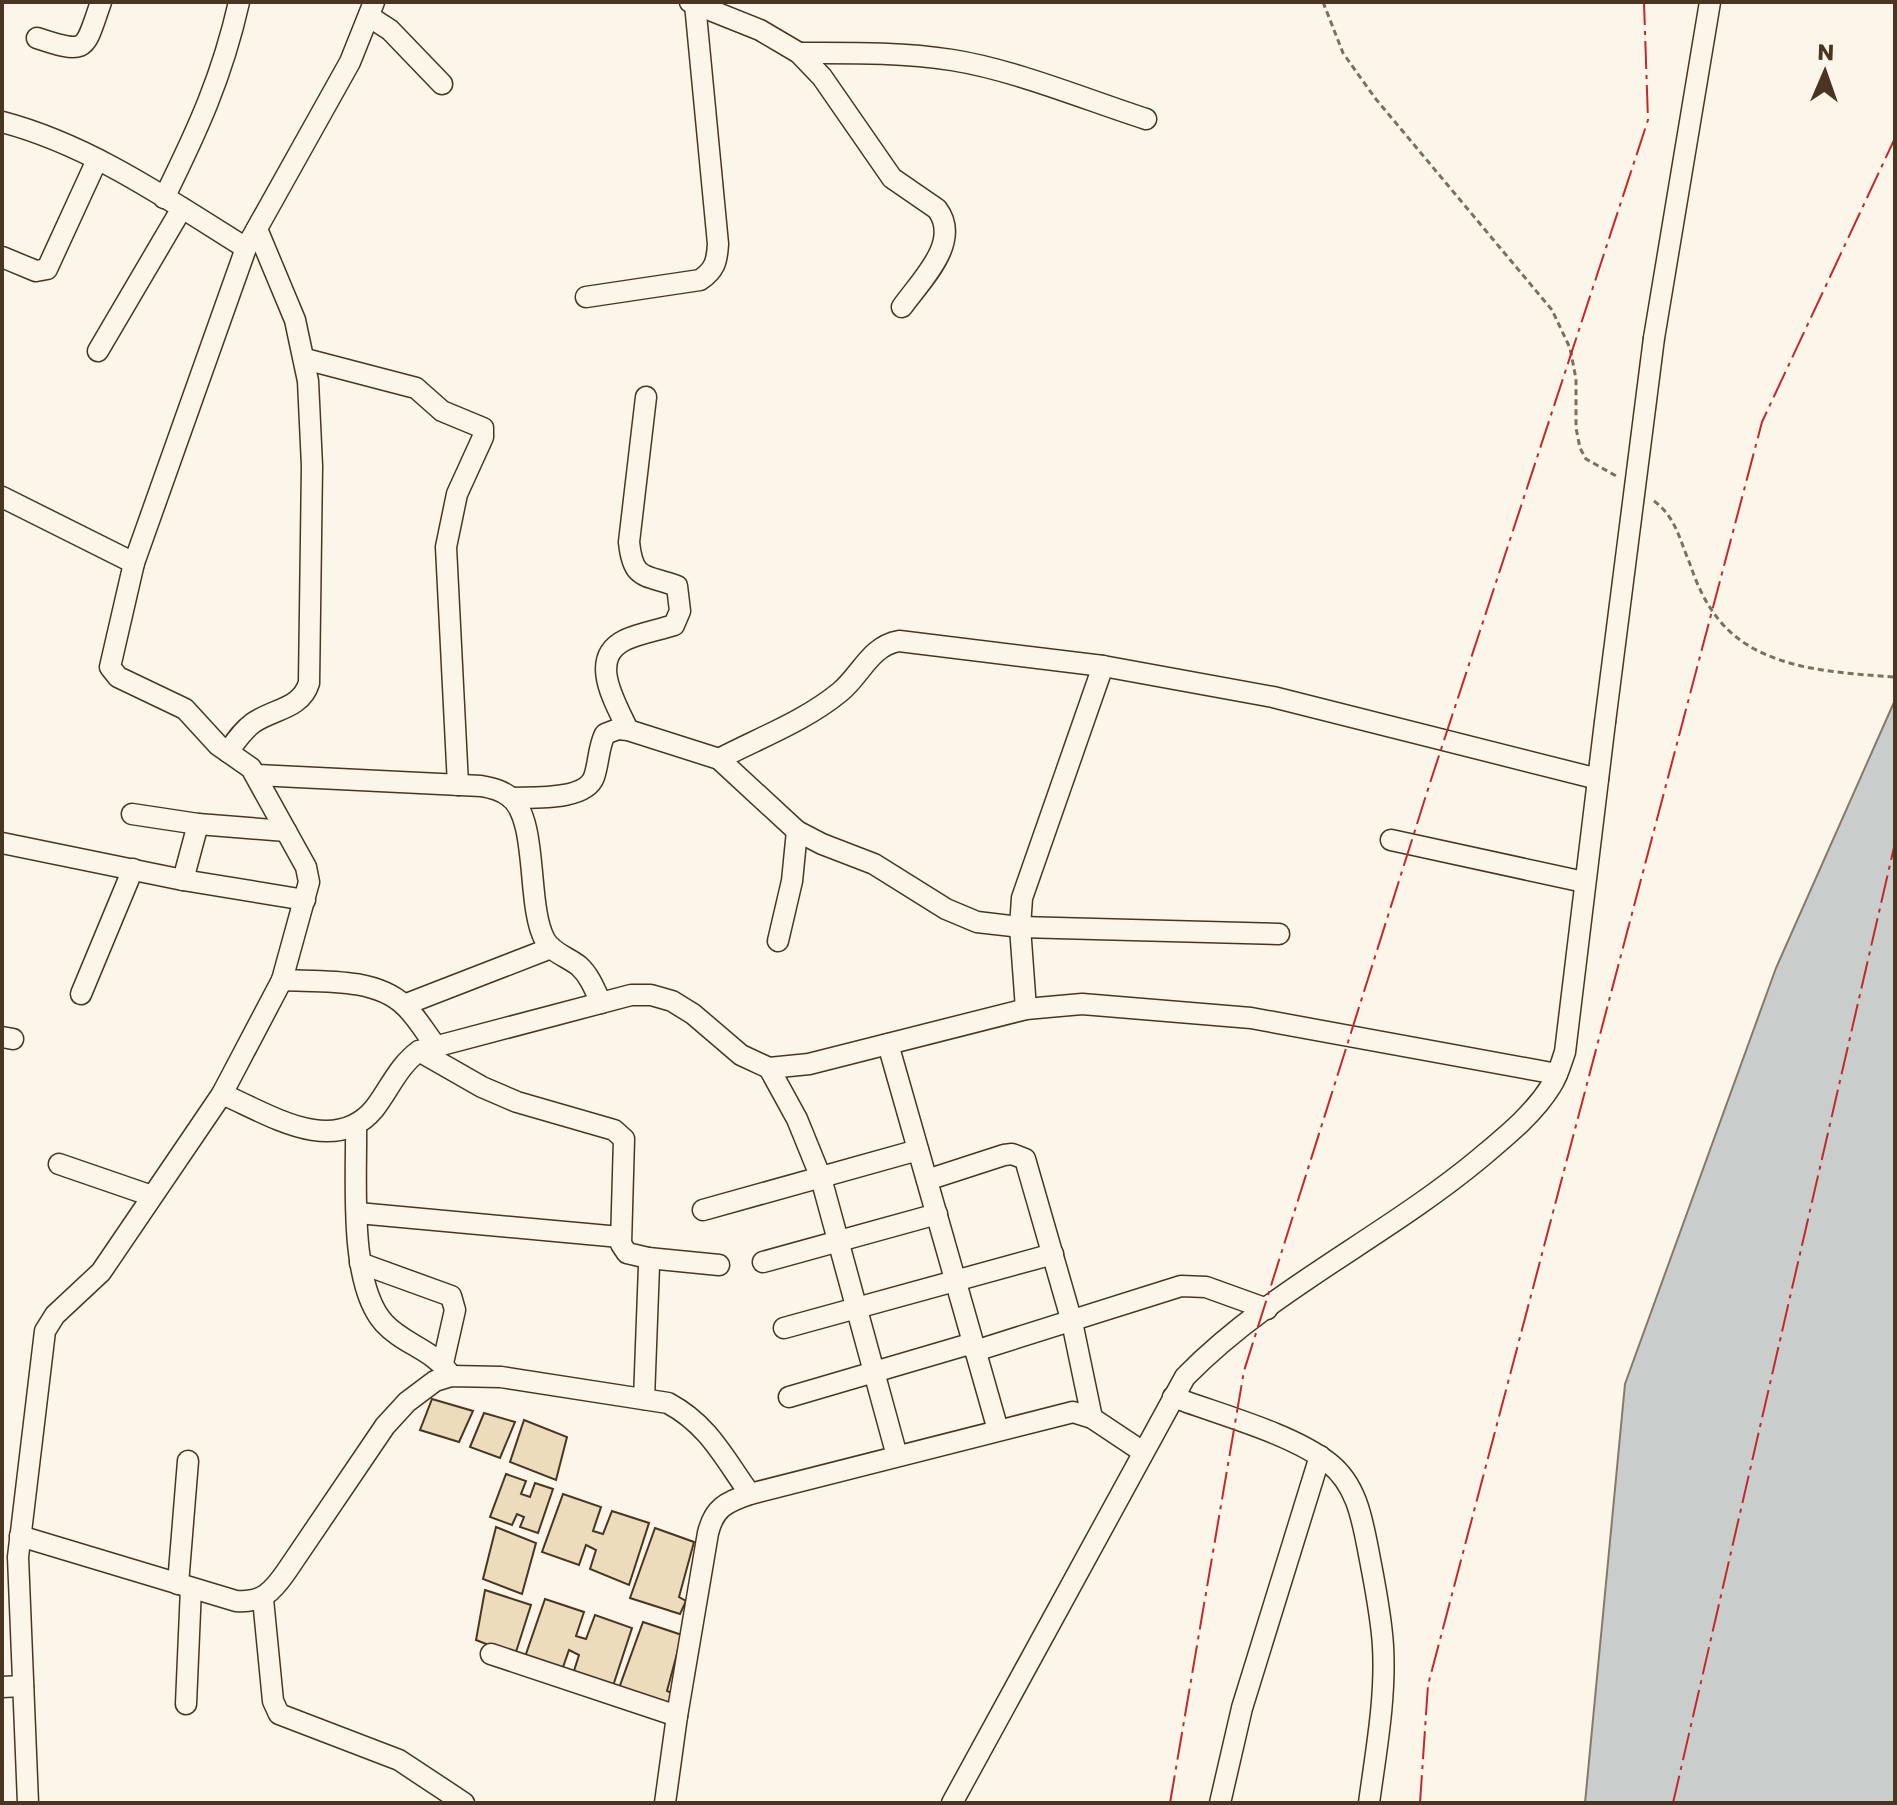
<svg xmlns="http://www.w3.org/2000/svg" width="1897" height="1805" viewBox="0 0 1897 1805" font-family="Poppins,sans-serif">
	<rect width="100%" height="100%" fill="#fbf6e9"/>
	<polygon fill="#c9cecd" stroke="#887966" stroke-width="2" points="1895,700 1895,1803 1585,1803 1625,1384 1776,968"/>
	<g fill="#ecdcbc" stroke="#4a3520" stroke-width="2">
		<polygon points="432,1399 473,1411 459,1442 420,1430"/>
		<polygon points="484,1413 515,1422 500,1458 470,1447"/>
		<polygon points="524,1420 567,1437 556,1480 510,1462"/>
		<polygon points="506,1474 526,1481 521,1494 530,1497 535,1483 553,1489 538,1533 520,1527 524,1517 517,1514 512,1525 490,1517"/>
		<polygon points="563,1494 601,1507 593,1531 603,1534 612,1511 649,1523 629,1585 590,1569 596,1550 586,1545 579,1565 542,1552"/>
		<polygon points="496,1527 536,1543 522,1594 483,1579"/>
		<polygon points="655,1528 694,1542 679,1597 686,1601 680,1614 630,1598"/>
		<polygon points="485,1590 531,1605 515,1655 476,1640"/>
		<polygon points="545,1599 584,1612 576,1636 586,1639 595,1615 632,1628 612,1689 573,1674 579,1655 569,1650 562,1670 525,1657"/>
		<polygon points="643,1622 682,1635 667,1691 674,1694 668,1708 618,1691"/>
	</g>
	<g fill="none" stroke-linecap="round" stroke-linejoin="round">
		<defs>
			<g id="minor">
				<path d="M690,2L760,30L799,53L822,77L892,178L937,209C962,242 921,280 902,307"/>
				<polyline points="370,17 390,30 442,84"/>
				<path d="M37,38C88,55 84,51 101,2"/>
				<path d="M799,53C849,53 901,52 952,60C1015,70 1084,99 1146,119"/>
				<path d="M2,122C90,145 169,200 246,248L350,62L374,2"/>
				<path d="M164,198C198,129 222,77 239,2"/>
				<polyline points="2,257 36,271 47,269 97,160"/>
				<path d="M586,297L700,280C715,270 717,261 718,244L695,4"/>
				<polyline points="1654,338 1710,2"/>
				<polyline points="98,351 182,208"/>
				<polyline points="305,359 416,388 442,411 483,428 483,437 457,494 446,547 458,785"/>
				<polyline points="2,497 134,563 246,248"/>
				<path d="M628,730C616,703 587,659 625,640C640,633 659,630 674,625L680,611L677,586C646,574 633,582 629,542L646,397"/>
				<path d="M228,752C235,742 242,731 253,723C273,709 301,709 309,683L312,466L308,381L295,320L257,229"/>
				<path d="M719,759C759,738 805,721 840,692C861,675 870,646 899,641L1103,666L1273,697L1598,779"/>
				<path d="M257,775L481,786C492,788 501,790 510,797C539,820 526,906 545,940C552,953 568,957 579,966C590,976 595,990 601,1003"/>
				<path d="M511,798C533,797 585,801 594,777C599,763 598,748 605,734L618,729L628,730L719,759L797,831L822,844L874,864L946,909L977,922L1020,927L1279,934"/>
				<polyline points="132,814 198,824 286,831"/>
				<polyline points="1391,840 1584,882"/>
				<polyline points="2,843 183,880 305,900"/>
				<polyline points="183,880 198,824"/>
				<polyline points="778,941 792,881 797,831"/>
				<path d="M282,980C320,982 374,977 404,1005C416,1016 425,1032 435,1045"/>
				<polyline points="81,994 133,869"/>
				<polyline points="404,1005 551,948"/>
				<polyline points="1026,1009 1020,927 1022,898 1103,666"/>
				<polyline points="2,1037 13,1039"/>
				<polyline points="888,1044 998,1430"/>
				<polyline points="419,1051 482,1087 517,1102 614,1130 624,1139 621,1244 627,1253 648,1258 649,1266 644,1399"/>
				<polyline points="769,1068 797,1119 821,1178 897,1456"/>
				<path d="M222,1094C267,1113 333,1158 374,1109C389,1090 398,1066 419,1051L631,995H651L672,1001L693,1014L741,1055L769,1068L809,1064L1026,1009L1082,1004L1251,1018L1557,1074"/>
				<path d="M356,1126C357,1179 348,1283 384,1323C404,1345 435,1350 451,1376"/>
				<polyline points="59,1164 152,1196"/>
				<polyline points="927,1180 1004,1155 1012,1154 1025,1159 1072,1322 1092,1418"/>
				<polyline points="703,1210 918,1150"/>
				<polyline points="358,1213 620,1237"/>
				<polyline points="648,1258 719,1265"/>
				<polyline points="763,1262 937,1214"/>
				<polyline points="360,1263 451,1296 455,1310 443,1363"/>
				<polyline points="784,1328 1053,1254"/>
				<polyline points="975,1351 1181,1286 1206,1287 1267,1309"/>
				<polyline points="789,1397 973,1343"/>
				<path d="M1173,1397C1218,1414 1293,1434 1329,1463C1356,1484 1362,1518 1368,1549C1374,1581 1381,1613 1383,1646C1386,1698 1376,1751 1369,1803"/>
				<path d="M20,1536L236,1601C262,1603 272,1592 286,1572L385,1426L407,1402L435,1381L451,1376L501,1377L668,1403C709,1425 724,1458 750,1494"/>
				<polyline points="178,1584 188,1461"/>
				<polyline points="263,1599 273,1701 279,1714 399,1760 464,1803"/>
				<polyline points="491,1654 677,1716"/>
				<polyline points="2,1687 23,1686"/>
				<polyline points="186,1704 191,1588"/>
				<polyline points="28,1803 18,1557 45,1331 55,1315 101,1272 222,1094 282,980 309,882 306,867 251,768 218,745 185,709 118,677 110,667 134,563"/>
				<path d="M665,1803L677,1716L708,1533C714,1508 726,1502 750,1494L1073,1412L1092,1418L1143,1452"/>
				<path d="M952,1803L1185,1377C1270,1290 1385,1237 1479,1159C1505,1137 1533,1115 1551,1086C1558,1076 1561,1063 1565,1052L1605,722"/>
				<polyline points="1220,1803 1242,1708 1320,1456"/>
			</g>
		</defs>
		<use href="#minor" stroke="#4a3520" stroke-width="23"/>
		<g stroke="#7f6f5c" stroke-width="3" stroke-dasharray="6 4" stroke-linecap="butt">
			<polyline points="1323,2 1343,53 1375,98 1552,310 1570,348 1576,379 1576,428 1580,448 1586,459 1618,477"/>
			<path d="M1654,501C1676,517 1680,541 1690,564C1695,579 1702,596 1711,609C1750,670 1830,672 1895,677"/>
		</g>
		<use href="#minor" stroke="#fbf6e9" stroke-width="20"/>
		<defs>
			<polyline id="minor-bridge" points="1605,722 1654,338"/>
		</defs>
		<use href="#minor-bridge" stroke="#4a3520" stroke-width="23" stroke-linecap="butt"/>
		<use href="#minor-bridge" stroke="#fbf6e9" stroke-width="20"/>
		<g stroke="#c62828" stroke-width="2" stroke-dasharray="28 6 4 6" stroke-linecap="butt">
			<polyline points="1170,1803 1244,1371 1429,786 1648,120 1644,2"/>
			<polyline points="1420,1803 1428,1685 1762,422 1895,138"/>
			<polyline points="1673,1803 1895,843"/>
		</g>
	</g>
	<rect width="1897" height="1805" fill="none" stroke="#4a3520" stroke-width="8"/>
	<g transform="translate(1825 72) rotate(2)" stroke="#fbf6e9" stroke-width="6" paint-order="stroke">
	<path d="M0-6L14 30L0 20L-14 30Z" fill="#4a3520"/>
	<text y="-12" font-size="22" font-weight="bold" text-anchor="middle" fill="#4a3520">N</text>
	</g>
</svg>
